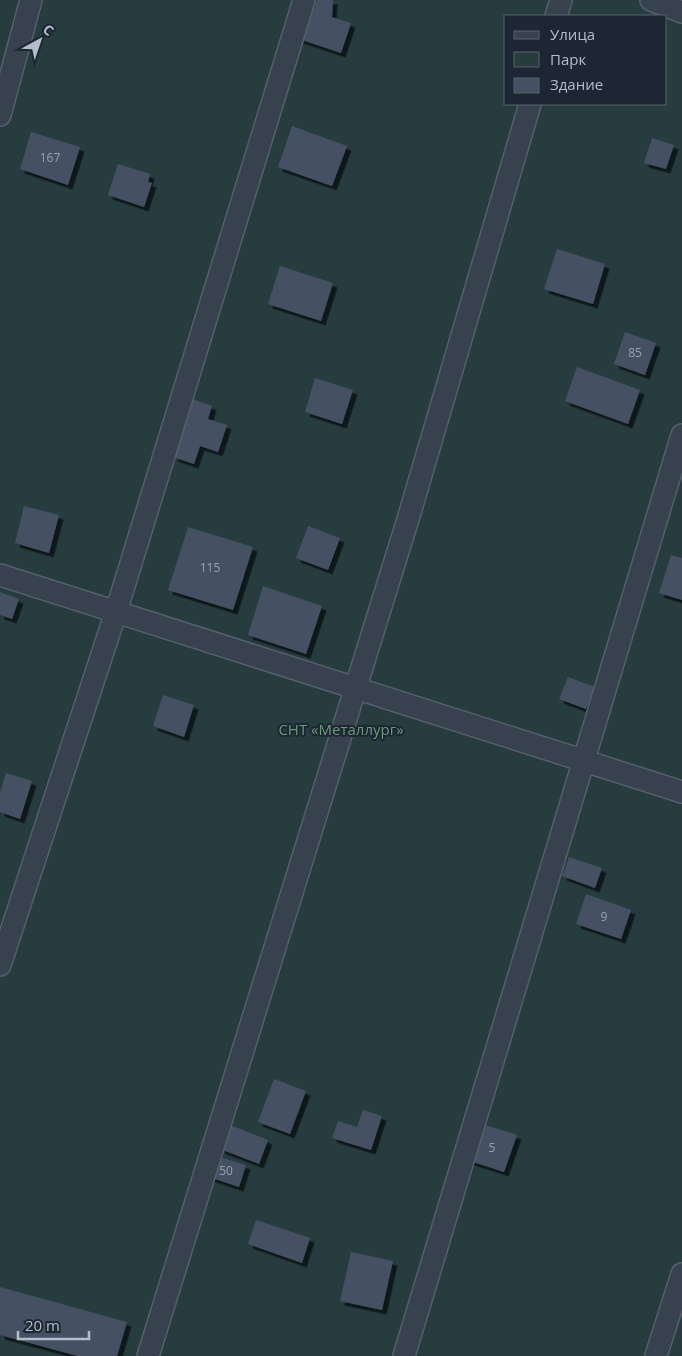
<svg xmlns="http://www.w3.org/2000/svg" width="682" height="1356" viewBox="0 0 682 1356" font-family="'Open Sans',sans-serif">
	<defs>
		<filter id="shadow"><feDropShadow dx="4.5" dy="4.5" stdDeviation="0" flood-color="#0009"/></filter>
	</defs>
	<rect width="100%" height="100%" fill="#242f3e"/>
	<path fill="#263c3f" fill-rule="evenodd" d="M0,0H682V1356H0ZM506,16H666V104H506Z"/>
	<g fill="#455162" filter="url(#shadow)">
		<polygon points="317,0 333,0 332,17 351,23 341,53 296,38 306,9 313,11"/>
		<polygon points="292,126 347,146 332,186 278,167"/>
		<polygon points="31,132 80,147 68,185 20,169"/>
		<polygon points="652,138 674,145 666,169 644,163"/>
		<polygon points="118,164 150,174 148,182 152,183 144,207 108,195"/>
		<polygon points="557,249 605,264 593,304 544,289"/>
		<polygon points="280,266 333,283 321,321 268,304"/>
		<polygon points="625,332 656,343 645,375 614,364"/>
		<polygon points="577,367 640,390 628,424 565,401"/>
		<polygon points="315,378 353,390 342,424 305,412"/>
		<polygon points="193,399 212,406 208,419 227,425 218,452 200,446 194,464 173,457"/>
		<polygon points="24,506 59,515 49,553 15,543"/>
		<polygon points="308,526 340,538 328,570 296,558"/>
		<polygon points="188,527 253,547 233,610 168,590"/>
		<polygon points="671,555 682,558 682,600 659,593"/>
		<polygon points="263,586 322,606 306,654 248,635"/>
		<polygon points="0,592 19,599 12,619 0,615"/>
		<polygon points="568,677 595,687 586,709 559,699"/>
		<polygon points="163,695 194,705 184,737 153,726"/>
		<polygon points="6,773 32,781 20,819 0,812 0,792"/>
		<polygon points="569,857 602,868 595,888 562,876"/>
		<polygon points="586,894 631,910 621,939 576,924"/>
		<polygon points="274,1079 306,1091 290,1134 258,1122"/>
		<polygon points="363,1110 382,1116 371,1150 332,1138 338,1121 357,1127"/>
		<polygon points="479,1123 517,1135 504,1172 467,1160"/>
		<polygon points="230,1125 268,1140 259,1164 220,1149"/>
		<polygon points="213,1155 246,1165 239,1187 206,1176"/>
		<polygon points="256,1220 310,1238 302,1263 248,1244"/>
		<polygon points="351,1252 393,1261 382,1310 340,1301"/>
		<polygon points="0,1287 127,1322 117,1356 78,1356 0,1335"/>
	</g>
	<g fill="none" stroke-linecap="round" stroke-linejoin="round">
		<defs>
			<g id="minor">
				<polyline points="651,0 682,12"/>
				<polyline points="556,16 561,0"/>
				<polyline points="0,115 31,0"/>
				<polyline points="0,575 682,792"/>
				<polyline points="0,965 116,612 304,0"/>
				<polyline points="148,1356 409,516 530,104"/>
				<polyline points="404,1356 682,435"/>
				<polyline points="656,1356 682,1274"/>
			</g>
		</defs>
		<use href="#minor" stroke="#565f6c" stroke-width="24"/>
		<use href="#minor" stroke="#38414e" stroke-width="21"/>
	</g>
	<g text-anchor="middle" stroke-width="4" stroke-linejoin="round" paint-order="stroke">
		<g font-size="12" fill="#98a1af">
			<text x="50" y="162">167</text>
			<text x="635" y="357">85</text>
			<text x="210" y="572">115</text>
			<text x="604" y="921">9</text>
			<text x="492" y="1152">5</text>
			<text x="226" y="1175">50</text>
		</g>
		<g font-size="15" fill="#6b9a76" stroke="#1d2633">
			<text x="341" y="735">СНТ «Металлург»</text>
		</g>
	</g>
	<rect x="504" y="15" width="162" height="90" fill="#1d2633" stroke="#59626f"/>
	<rect x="514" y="31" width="25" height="8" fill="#38414e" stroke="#59626f"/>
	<text x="550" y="40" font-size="15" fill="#b4bcc9">Улица</text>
	<rect x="514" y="52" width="25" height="15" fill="#263c3f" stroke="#59626f"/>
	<text x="550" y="65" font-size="15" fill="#b4bcc9">Парк</text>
	<rect x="514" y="78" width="25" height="15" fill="#455162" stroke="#59626f"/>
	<text x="550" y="90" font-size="15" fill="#b4bcc9">Здание</text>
	<g transform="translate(40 40) rotate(40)" stroke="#1d2633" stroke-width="4" paint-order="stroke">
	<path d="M0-4L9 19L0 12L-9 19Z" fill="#b4bcc9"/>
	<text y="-8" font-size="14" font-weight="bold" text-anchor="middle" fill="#b4bcc9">С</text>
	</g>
	<path d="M18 1331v8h71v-8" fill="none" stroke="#b4bcc9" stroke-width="2.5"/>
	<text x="25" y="1331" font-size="15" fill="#b4bcc9" stroke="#1d2633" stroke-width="4" paint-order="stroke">20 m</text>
</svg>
